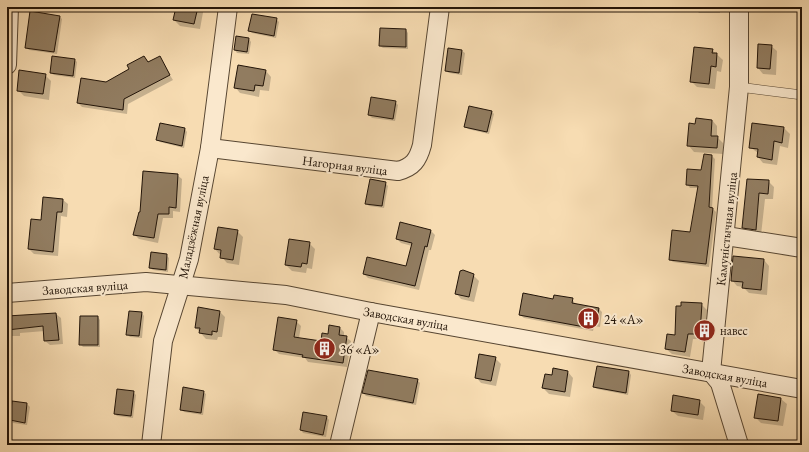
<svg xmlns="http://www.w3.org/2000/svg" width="809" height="452" viewBox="0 0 809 452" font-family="'EB Garamond',serif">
	<rect width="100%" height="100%" fill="#f7dcb2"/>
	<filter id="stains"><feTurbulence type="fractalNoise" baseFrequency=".005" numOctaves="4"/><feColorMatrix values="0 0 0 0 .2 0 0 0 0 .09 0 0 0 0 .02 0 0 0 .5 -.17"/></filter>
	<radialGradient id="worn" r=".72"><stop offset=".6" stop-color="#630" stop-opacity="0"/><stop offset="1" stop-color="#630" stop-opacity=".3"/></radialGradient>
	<g fill="#0003">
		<polygon points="177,7 204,7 200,29 180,26 174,20"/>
		<polygon points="694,7 725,7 725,8 720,8 720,13 699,13"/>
		<polygon points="59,16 62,19 57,54 29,50 26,47"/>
		<polygon points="276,19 279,22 276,38 252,33 250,31"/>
		<polygon points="406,30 408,33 408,49 383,48 380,46"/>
		<polygon points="249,39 251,42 249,54 237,53 235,50"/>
		<polygon points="759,45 771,46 777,51 776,75 763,74 758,68"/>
		<polygon points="449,49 462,51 465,53 462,75 449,73 446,71"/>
		<polygon points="712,50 723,60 721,72 717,71 715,89 697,87 691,81"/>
		<polygon points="144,57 149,63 159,58 173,80 128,104 127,114 82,107 78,103 106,83 130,70"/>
		<polygon points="75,60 77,62 75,78 54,75 51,73"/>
		<polygon points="266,71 271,77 269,91 260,90 259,97 240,93 235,87"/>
		<polygon points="45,75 51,81 49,100 24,96 18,90"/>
		<polygon points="395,102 398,105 395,121 372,118 369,115"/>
		<polygon points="491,111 494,114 489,134 468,129 466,127"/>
		<polygon points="712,120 717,126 717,137 723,143 723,154 694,152 689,146 696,125"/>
		<polygon points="753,124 784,128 790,134 788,148 780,146 777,165 763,163 758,157 758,153 750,147"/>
		<polygon points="185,129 187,132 184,148 160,142 157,140"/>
		<polygon points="712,156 715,159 712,208 716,212 709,267 673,262 670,259 691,233 699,188 690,188 687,184 702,171"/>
		<polygon points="177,175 182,179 180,212 173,211 173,218 163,218 158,243 139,239 134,234"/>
		<polygon points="748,180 768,181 774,187 773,199 765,199 761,235 749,233 743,228"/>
		<polygon points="385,183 388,186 384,208 369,206 366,203"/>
		<polygon points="63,200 68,204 67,217 61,216 58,256 34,254 29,249 42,221"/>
		<polygon points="237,231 243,237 239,265 227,263 215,249"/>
		<polygon points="431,231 435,235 431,250 429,250 419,290 368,278 364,274 407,267 412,246 401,243 397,239"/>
		<polygon points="309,243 315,249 312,269 307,268 306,273 292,271 286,265"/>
		<polygon points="166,255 169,258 168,272 153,270 150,268"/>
		<polygon points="764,260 769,266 767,295 749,293 743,287 737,286 732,280"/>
		<polygon points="802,260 802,276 799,273"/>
		<polygon points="473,275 479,281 474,302 461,299 456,293"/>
		<polygon points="572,299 576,305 599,309 602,312 600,327 594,326 593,331 524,318 520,315 554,300"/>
		<polygon points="701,304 707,310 705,339 693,339 690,357 672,354 666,349"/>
		<polygon points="220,312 225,317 222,337 218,337 217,340 206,339 196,328"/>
		<polygon points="142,313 144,316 142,338 130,337 127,334"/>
		<polygon points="56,314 61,318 63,344 50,345 45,341 45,331 20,333 20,336 7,336 7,316"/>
		<polygon points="98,317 100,320 100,347 83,347 80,344"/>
		<polygon points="296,321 301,326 299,338 322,342 328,335 340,328 344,332 344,336 351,341 347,367 308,362 305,358 279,354 274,349"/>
		<polygon points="495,358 501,364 496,386 481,383 476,377"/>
		<polygon points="568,372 573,378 570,397 549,394 543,388 553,376"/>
		<polygon points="629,372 631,375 628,395 597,389 594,387"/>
		<polygon points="417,380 420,383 416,405 366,396 363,393"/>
		<polygon points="133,392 136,395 133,418 117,416 115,414"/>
		<polygon points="203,392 206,394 203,415 184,412 181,409"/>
		<polygon points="781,399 787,404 783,426 761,423 755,417"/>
		<polygon points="699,401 705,407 703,420 678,416 672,411"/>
		<polygon points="13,402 27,404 30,407 27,425 13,423 11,420"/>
		<polygon points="327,417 329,420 326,437 303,433 301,430"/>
	</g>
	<g fill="#917c60" stroke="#221408">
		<polygon points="176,7 198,7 194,24 173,20"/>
		<polygon points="30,11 60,16 54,52 25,48"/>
		<polygon points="252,14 277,18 274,36 248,31"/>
		<polygon points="380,28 406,29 406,47 379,46"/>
		<polygon points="236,36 249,38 247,52 234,50"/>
		<polygon points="758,44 772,45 770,69 757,68"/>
		<polygon points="694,47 713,49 712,53 717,53 716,67 711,66 709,84 690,82"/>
		<polygon points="448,48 462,50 459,73 445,71"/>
		<polygon points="52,56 75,59 73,76 50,73"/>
		<polygon points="144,56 148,62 160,56 170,75 124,99 123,110 77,103 81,78 106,82 129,69 127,65"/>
		<polygon points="238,65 266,70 263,86 255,85 254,91 234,88"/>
		<polygon points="19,70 46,74 43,94 17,91"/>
		<polygon points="371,97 396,101 393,119 368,115"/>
		<polygon points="469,106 492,111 487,132 464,127"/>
		<polygon points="696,118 712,120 711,136 718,136 717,148 687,146 689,123 695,124"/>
		<polygon points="160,123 185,128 182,146 156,140"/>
		<polygon points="752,123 784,127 782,143 774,141 772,160 757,157 758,149 749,148"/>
		<polygon points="704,154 712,155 709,207 713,208 706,264 669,260 672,230 690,232 698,186 686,185 687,169 701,170"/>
		<polygon points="143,171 178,174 176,208 169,207 169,214 158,214 154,238 133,235 139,212 140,212"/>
		<polygon points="370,179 386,182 382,206 365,204"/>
		<polygon points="747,179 769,180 769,182 768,194 759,193 756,230 742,228"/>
		<polygon points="43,197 63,199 62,212 57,212 53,252 28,249 31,219 41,220"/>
		<polygon points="400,222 431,230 427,247 425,246 415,286 363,274 367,257 406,266 412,243 396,239"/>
		<polygon points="218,227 238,230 233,260 220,258 221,250 214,249"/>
		<polygon points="289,239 310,242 307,264 302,263 301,267 285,265"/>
		<polygon points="151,252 167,254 166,270 149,268"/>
		<polygon points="733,256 764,259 761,290 742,288 743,282 731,281"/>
		<polygon points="463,270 474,274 469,297 455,294 460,271"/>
		<polygon points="523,293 553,299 554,295 573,298 572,303 599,308 596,324 591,323 590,328 519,315"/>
		<polygon points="681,302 702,303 700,334 688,334 685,352 665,349 667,334 675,335 676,306 681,306"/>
		<polygon points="198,307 220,311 217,332 212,331 212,335 199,333 200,328 195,328"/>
		<polygon points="129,311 142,312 139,336 126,335"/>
		<polygon points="56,313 59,340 44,341 43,326 7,330 7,316"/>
		<polygon points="80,316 98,316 98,345 79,345"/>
		<polygon points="278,317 297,320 294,337 321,341 322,333 328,334 329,325 340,327 339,335 347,336 343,363 302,357 303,355 273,350"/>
		<polygon points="479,354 496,357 491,381 475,378"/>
		<polygon points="597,366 629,371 626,393 593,387"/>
		<polygon points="553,368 568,371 565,392 542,388 545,374 552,375"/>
		<polygon points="368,370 418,379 413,403 362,393"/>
		<polygon points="183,387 204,391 201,413 180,410"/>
		<polygon points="117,389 134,391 131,416 114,414"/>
		<polygon points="758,394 781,398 778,421 754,418"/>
		<polygon points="673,395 700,400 698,415 671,411"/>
		<polygon points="12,401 27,403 25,423 10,420"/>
		<polygon points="303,412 327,416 323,435 300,430"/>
	</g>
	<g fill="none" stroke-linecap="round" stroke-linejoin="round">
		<defs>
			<polyline id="service" points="739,87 802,95"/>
			<g id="minor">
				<polyline points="7,65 9,7"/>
				<path d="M210,148L398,171C413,167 418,160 422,145L440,7"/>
				<polyline points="726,236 802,248"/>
				<polyline points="7,293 146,282 286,295 371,312 802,389"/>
				<polyline points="151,445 163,341 189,259 210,148 228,7"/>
				<polyline points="339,445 371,312"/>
				<polyline points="739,445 720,383 711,372 739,87 739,7"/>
			</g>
		</defs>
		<use href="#service" stroke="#574632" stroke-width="10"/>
		<use href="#minor" stroke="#574632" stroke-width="20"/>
		<use href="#service" stroke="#fae8cd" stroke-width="9"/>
		<use href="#minor" stroke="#fae8cd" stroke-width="18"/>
	</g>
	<defs>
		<symbol id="building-disc" viewBox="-11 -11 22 22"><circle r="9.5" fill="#8f2418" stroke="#fae8cd"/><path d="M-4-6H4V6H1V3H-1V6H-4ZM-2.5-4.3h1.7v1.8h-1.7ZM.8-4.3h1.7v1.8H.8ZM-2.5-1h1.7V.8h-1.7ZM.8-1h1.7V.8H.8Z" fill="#fff"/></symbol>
	</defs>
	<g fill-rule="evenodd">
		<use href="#building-disc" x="576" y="306" width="25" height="25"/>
		<use href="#building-disc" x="692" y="318" width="25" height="25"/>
		<use href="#building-disc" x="312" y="336" width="25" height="25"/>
	</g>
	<g text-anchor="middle" stroke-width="4" stroke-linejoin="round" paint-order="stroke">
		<g font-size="13" fill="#221408" stroke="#fae8cd">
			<text transform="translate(345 165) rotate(7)" y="5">Нагорная вуліца</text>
			<text transform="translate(193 227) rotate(-78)" y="5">Маладзёжная вуліца</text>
			<text transform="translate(726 229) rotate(-84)" y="5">Камуністычная вуліца</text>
			<text transform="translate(85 287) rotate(-4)" y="5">Заводская вуліца</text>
			<text transform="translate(406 318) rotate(10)" y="5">Заводская вуліца</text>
			<text transform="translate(725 375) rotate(10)" y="5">Заводская вуліца</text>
		</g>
		<g font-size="13" fill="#221408" stroke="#fae8cd" text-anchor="start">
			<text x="604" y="324">24 «А»</text>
			<text x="720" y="335">навес</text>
			<text x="340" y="354">36 «А»</text>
		</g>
	</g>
	<rect width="809" height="452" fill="none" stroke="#f7dcb2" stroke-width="24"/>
	<rect x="8" y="8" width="793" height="436" fill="none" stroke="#221408" stroke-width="2"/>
	<rect x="12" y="12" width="785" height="428" fill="none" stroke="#221408"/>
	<rect width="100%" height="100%" filter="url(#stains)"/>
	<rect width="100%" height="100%" fill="url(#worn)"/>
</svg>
